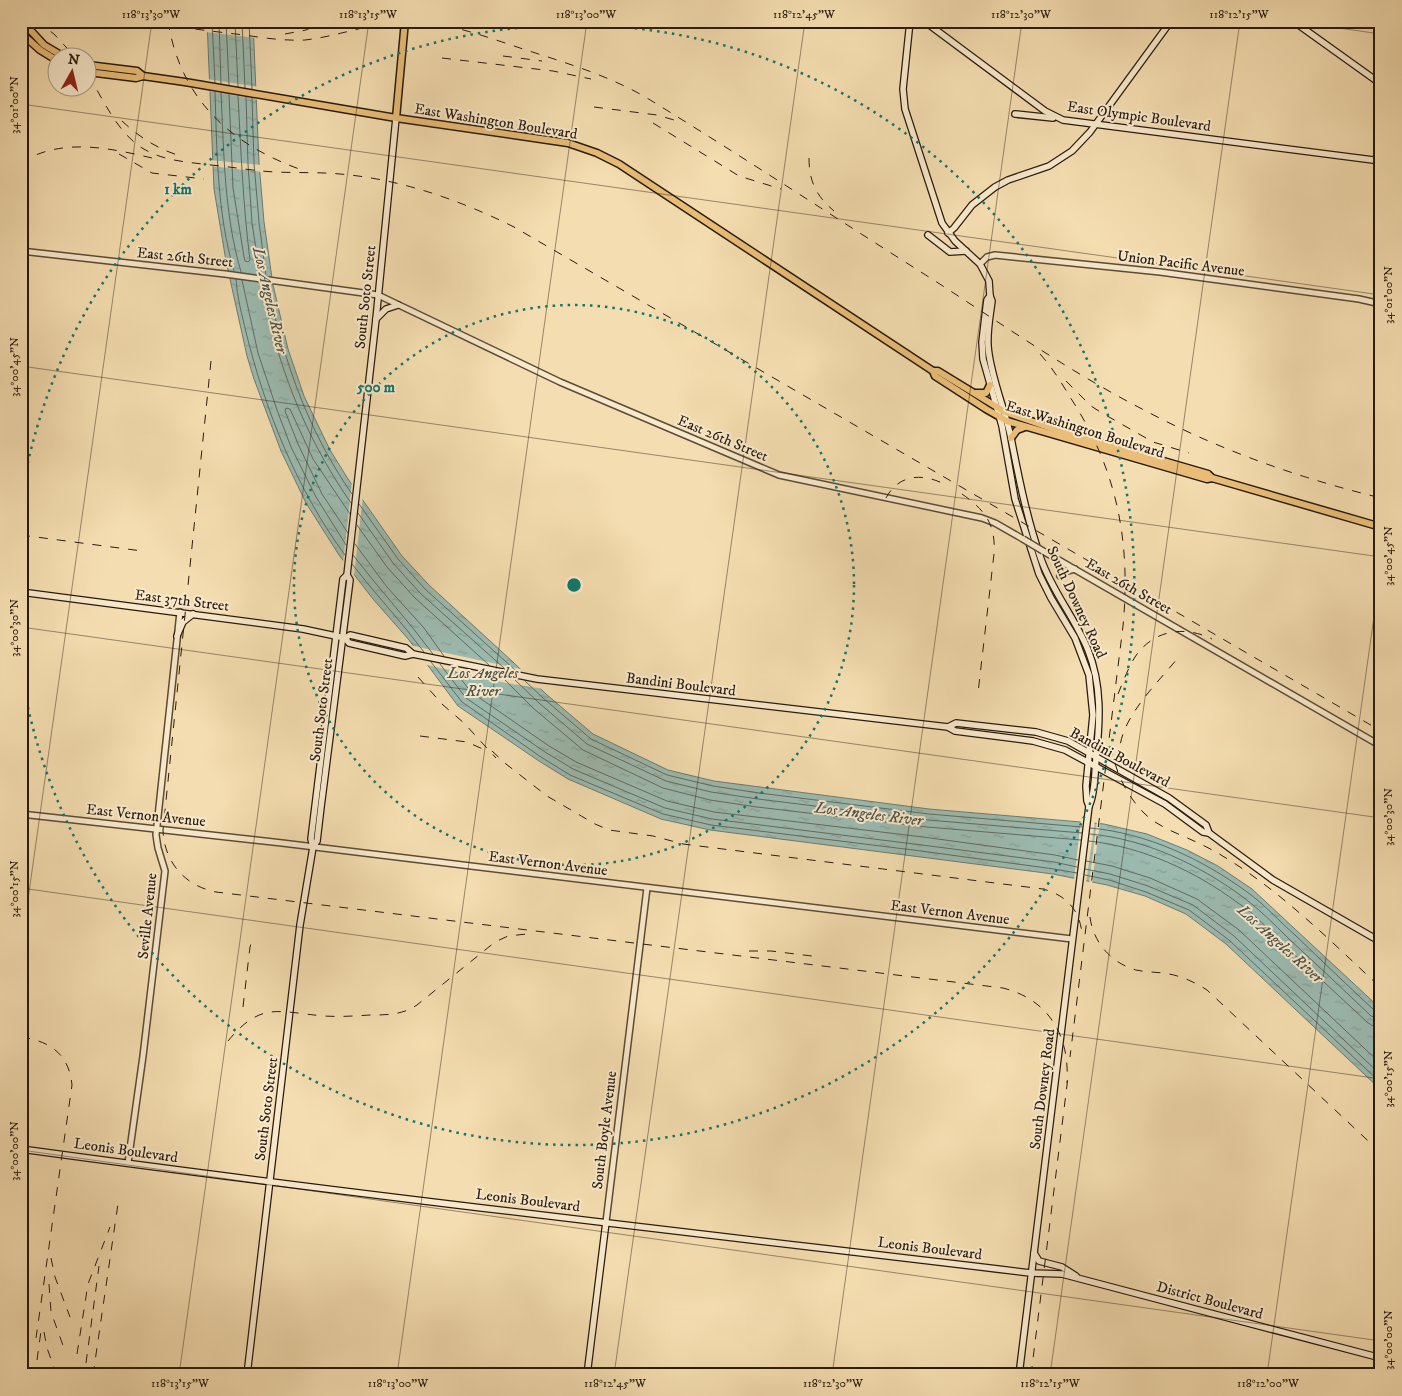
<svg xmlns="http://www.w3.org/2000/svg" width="1402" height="1396" viewBox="0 0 1402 1396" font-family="'IM FELL DW Pica',serif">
	<defs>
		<pattern id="water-ripples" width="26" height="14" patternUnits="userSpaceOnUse" patternTransform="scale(1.25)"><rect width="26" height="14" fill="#9cbbb1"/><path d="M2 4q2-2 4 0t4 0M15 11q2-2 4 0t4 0" fill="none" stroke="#86a097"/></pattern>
	</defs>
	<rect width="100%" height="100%" fill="#f4ddb0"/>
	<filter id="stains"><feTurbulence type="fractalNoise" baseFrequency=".004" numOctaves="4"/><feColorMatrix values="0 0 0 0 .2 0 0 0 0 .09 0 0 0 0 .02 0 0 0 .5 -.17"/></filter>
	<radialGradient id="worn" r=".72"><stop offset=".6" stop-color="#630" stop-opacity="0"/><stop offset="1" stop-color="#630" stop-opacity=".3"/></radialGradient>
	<polygon fill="url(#water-ripples)" stroke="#6e7b70" points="207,21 253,21 259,163 264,222 273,285 288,349 304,396 330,450 348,479 402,556 429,585 513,662 546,694 593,734 668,770 714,781 929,809 1104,824 1147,834 1187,850 1218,866 1252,889 1381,1009 1381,1090 1226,944 1186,914 1145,896 1107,885 1053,874 710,830 661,819 568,779 539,761 458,706 409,640 373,599 339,555 306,503 281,451 254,379 247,356 226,261 214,189"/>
	<g fill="#f4ddb0">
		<polygon points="205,23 256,29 257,38 205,32"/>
		<polygon points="207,79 259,87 260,100 208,91"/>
		<polygon points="210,160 262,165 262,172 211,166"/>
		<polygon points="352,481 363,496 354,576 343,563"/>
		<polygon points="409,645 525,670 544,689 506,683 423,664"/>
		<polygon points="1081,819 1095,820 1086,883 1074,880"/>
		<polygon points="1097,821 1100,821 1092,884 1089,884"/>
	</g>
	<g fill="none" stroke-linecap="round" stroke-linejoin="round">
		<g stroke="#626a60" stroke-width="1">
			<polyline points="212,21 215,83"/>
			<polyline points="219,21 221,84"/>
			<polyline points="226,21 229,85"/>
			<polyline points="235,21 238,87"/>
			<polyline points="242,21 245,88"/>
			<polyline points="249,21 252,89"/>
			<path d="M215,92C217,152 217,213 234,271"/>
			<path d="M221,93C224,153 224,214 241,272"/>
			<path d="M229,94L233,188L244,257L245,261L248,262L250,260C243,205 241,151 238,96"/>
			<polyline points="246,97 248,164 252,223 260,275"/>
			<polyline points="252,98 254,163 259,222 266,276"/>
			<path d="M236,279C237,297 242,315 246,332C265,410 297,490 345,555"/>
			<polyline points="242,280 258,353 277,410 291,447 316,497 346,545"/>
			<path d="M261,283C263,296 267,310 270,323C287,389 312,447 351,503"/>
			<path d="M267,284C269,296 273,309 276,321C292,383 315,441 352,494"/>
			<polyline points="359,504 398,559 425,589 515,670"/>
			<polyline points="358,513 393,563 420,593 504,668"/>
			<polyline points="357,525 387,567 415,598 489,665"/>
			<polyline points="348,533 322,494 298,444 285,411 286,408 290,409 313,459 350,514"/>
			<polyline points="355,544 387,587 424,628 444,656"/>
			<path d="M353,555C379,589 408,620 433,654"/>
			<path d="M352,564C375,594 402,622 424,652"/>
			<polyline points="431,662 462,702 541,757 570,775 663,814 711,825 921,851 1054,869 1077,873"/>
			<polyline points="440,664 466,698 545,752 573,769 665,808 712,819 922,845 1054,862 1077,867"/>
			<polyline points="451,666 471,692 549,746 576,762 667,801 714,812 923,837 1055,855 1078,860"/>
			<polyline points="501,676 533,708 583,750 663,788 710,800 757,807 927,827 1081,840"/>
			<polyline points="514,679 539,703 587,744 666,781 711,792 758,799 928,820 1082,833"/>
			<polyline points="525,681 543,698 591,739 667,775 713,786 759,793 929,814 1082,827"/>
			<path d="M1090,828C1147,833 1202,859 1247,892C1264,904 1279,921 1295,935C1322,961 1348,986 1375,1011L1381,1013"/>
			<path d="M1090,834C1145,839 1198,864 1243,897C1259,909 1274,924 1288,938C1316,964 1344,990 1371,1016L1381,1019"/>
			<path d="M1089,841C1143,847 1195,871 1238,903C1255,914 1269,930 1283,944C1311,970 1339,996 1367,1022L1373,1026L1381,1027"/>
			<polyline points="1086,861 1112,866 1150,878 1197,899 1239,930 1381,1064"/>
			<polyline points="1085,869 1110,874 1148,886 1193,905 1234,936 1381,1075"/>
			<polyline points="1085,875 1109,880 1146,892 1189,910 1229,940 1381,1083"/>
		</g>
		<defs>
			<g id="tertiary">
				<polyline points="21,251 225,274 378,295 560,382 779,475 982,518 995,523 1023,539"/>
				<polyline points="980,264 987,257 995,255 1160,272 1359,299 1381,304"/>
				<polyline points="1043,551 1381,746"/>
				<polyline points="1060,576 1067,571 1075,569"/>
				<polyline points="21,814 282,843 1072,939"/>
				<polyline points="128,1163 143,1056 165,871 158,848 156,835 180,612"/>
				<polyline points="606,1222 647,888"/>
			</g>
			<g id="secondary">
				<path d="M910,21L903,89L905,109L942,223L955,241L980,264L989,281L990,296L992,301C990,316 987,331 988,346C990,375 1005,409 1011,438C1019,479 1027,519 1041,559C1052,591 1075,618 1088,650C1102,685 1100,721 1096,758C1095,771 1095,795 1089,806L1019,1375"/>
				<polyline points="924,21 1045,111 1063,120 1381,161"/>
				<polyline points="1293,21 1381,84"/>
				<polyline points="1015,114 1053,118"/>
				<polyline points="948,233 954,228 972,205 995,187 1008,180 1049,166 1072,151 1090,132 1171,21"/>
				<polyline points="928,235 950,252 966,251"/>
				<polyline points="990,296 987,300 982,342 983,359 1002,426 1015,499 1039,574 1051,598 1075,638 1089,675 1093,715 1086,786 1087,801 1089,806"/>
				<polyline points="376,319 386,309 398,305"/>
				<polyline points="21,592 303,629 345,638 349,643 405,656 413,654 537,679 948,727 955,731 1033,741 1065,750 1165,804 1203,832 1209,833"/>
				<polyline points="177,636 183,622 193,614"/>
				<polyline points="345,638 350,635 406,648 413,654"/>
				<polyline points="948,727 956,723 1036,732 1068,741 1169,798 1206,825 1209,833 1273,880 1381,942"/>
				<polyline points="313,847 317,841 321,807 350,580 347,575"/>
				<path d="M21,1149C357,1195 695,1233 1031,1273L1062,1274L1381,1358"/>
				<polyline points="1034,1253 1039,1261 1062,1267 1076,1276"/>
				<polyline points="247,1375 300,925 313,847 311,839 343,579 347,575 376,319 396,118"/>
				<polyline points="587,1375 606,1222"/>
			</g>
			<g id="primary">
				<polyline points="22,21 44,45 66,58"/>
				<polyline points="21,33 40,50 58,61"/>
				<polyline points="21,51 23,45 22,34"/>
				<polyline points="88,65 137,71 143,76"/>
				<polyline points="88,72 136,78 143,76 185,82 396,118 568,143 597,153 619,164 933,371 938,371 1005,412 1060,431 1208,474 1212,478 1381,527"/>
				<polyline points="396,118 405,21"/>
				<polyline points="933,371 935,376 986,409 1007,421 1207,479 1212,478"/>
				<polyline points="975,393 986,393 990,385"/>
				<polyline points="1011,438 1017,430 1025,427"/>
			</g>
		</defs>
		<use href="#tertiary" stroke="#5b4b36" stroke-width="8"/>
		<use href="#secondary" stroke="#281a0e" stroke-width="8"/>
		<use href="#primary" stroke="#281a0e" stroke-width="9"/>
		<use href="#tertiary" stroke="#f8e9cc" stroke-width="5"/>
		<use href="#secondary" stroke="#f8e9cc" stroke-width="5.5"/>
		<use href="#primary" stroke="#eabe78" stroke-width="6"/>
		<g stroke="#281a0e" stroke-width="1" stroke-dasharray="9 9" stroke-linecap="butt">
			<polyline points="36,21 54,34 76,58"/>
			<path d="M142,21C176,27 210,31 244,35C264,38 285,41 305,40C342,36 379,19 417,22C452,24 487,37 520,48C563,62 608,75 647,98C743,157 837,219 932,279C1002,324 1070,372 1144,410C1219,450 1299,478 1381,498"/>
			<path d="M168,21C180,99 231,145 302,170"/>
			<polyline points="285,34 306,30 325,21"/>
			<polyline points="503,56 542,61"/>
			<polyline points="442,58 553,71 591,79"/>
			<path d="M88,75C104,100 116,131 142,148C163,161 187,162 211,165C233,167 254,171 275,172C297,173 319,172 340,174C400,179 460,200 514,227L1381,731"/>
			<polyline points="594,107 657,115 674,120"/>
			<path d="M122,121C139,137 159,150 181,156"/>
			<polyline points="653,123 739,176 781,189"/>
			<polyline points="119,154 152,173 204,179"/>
			<path d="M809,158C809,181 816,196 834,211"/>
			<path d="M21,163C60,137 110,148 152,158"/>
			<path d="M1040,354C1052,367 1061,382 1070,397C1117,469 1131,541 1123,626L1070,1057"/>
			<path d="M211,361L163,830C164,862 185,886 216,892L1003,988C1050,1000 1070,1037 1067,1083"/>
			<polyline points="1066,381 1091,406 1102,413 1153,442 1189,453"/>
			<path d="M962,494C985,510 996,524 994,554L978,693"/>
			<path d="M886,498C898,475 921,473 942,483"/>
			<polyline points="21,535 142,551"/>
			<polyline points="418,677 443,705 464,723 496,758"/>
			<path d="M1118,694C1123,682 1128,668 1135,657C1153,630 1184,625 1212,639"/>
			<polyline points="420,736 467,742 485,750"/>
			<path d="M1111,746C1115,771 1126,795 1144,813C1158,827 1177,833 1194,841C1210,848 1225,857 1240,867C1292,902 1336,946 1381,988"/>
			<path d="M492,751L506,764L547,796L595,824L609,830L653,836L683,844L1043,889C1066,895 1080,910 1082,934"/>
			<path d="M1120,761C1114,724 1155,686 1177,659"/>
			<path d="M1090,917C1093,942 1111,963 1136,970C1145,972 1154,972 1163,973C1179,975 1193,981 1207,990L1381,1153"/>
			<polyline points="749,951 771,951 820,957"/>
			<polyline points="243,1007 250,947 253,937"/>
			<path d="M21,1037C50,1041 69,1054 72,1085L36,1338"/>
			<path d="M228,1041C261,1001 278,1012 324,1016C339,1017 355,1016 370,1015C387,1015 402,1015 417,1005L495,942L508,936L527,934"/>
			<polyline points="51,1258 55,1277 70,1317"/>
			<polyline points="49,1284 51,1312 65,1351"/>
			<polyline points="44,1332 47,1348 56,1373"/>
			<polyline points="77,1354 88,1284 110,1227"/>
			<polyline points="37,1360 41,1331"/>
			<polyline points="86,1363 99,1266"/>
			<polyline points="93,1375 119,1197"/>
			<polyline points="1031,1375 1068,1077"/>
		</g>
		<defs>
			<polyline id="tertiary-bridge" points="1023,539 1043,551"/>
		</defs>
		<use href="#tertiary-bridge" stroke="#5b4b36" stroke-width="8" stroke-linecap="butt"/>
		<use href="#tertiary-bridge" stroke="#f8e9cc" stroke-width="5"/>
	</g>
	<path fill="none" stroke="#281a0e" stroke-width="1" stroke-opacity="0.45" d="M1289,21L1381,34M21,104L1381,295M21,366L1381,557M21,627L1381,818M21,888L1381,1079M21,949L152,21M21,1150L1381,1341M179,1375L369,21M397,1375L587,21M614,1375L805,21M832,1375L1022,21M1050,1375L1240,21M1267,1375L1381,567"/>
	<g fill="none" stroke="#0f766e" stroke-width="2.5" stroke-dasharray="2.5 5">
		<circle cx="574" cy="585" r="280"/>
		<path d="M22 493A560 560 0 1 1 22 677"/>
	</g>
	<g text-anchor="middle" stroke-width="4" stroke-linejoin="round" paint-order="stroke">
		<g font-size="15" fill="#281a0e" stroke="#f8e9cc">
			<text transform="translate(1139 116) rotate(8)" y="5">East Olympic Boulevard</text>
			<text transform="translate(496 121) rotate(9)" y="5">East Washington Boulevard</text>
			<text transform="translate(185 257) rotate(6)" y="5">East 26th Street</text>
			<text transform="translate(1181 263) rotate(7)" y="5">Union Pacific Avenue</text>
			<text transform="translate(365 297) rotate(-84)" y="5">South Soto Street</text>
			<text transform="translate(1085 429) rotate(17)" y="5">East Washington Boulevard</text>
			<text transform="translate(723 438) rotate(23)" y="5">East 26th Street</text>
			<text transform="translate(1129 586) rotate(30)" y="5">East 26th Street</text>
			<text transform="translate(182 600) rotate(7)" y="5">East 37th Street</text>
			<text transform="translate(1077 602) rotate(65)" y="5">South Downey Road</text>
			<text transform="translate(681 684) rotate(7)" y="5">Bandini Boulevard</text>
			<text transform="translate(321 710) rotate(-83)" y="5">South Soto Street</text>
			<text transform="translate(1120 757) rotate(28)" y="5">Bandini Boulevard</text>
			<text transform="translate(146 815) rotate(6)" y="5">East Vernon Avenue</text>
			<text transform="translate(548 863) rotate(7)" y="5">East Vernon Avenue</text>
			<text transform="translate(950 912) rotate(7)" y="5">East Vernon Avenue</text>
			<text transform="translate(147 916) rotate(-84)" y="5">Seville Avenue</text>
			<text transform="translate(1042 1089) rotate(-83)" y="5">South Downey Road</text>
			<text transform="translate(266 1109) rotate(-83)" y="5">South Soto Street</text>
			<text transform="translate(604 1130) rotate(-83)" y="5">South Boyle Avenue</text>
			<text transform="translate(126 1150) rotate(8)" y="5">Leonis Boulevard</text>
			<text transform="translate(528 1200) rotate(7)" y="5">Leonis Boulevard</text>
			<text transform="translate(930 1248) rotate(7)" y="5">Leonis Boulevard</text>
			<text transform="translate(1210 1300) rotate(15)" y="5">District Boulevard</text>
		</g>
		<g font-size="16" font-style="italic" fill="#515247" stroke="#f8e9cc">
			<text transform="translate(271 300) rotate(77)" y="6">Los Angeles River</text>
			<text x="483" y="678">Los Angeles<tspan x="483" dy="18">River</tspan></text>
			<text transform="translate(869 813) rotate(7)" y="6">Los Angeles River</text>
			<text transform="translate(1281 943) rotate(42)" y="6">Los Angeles River</text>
		</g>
	</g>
	<circle cx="574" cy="585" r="8" fill="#0f766e" stroke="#f8e9cc" stroke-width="2.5"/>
	<g font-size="15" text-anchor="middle" font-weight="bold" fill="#0f766e" stroke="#f8e9cc" stroke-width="4" stroke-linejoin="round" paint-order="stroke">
		<text x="178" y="194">1 km</text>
		<text x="376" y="392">500 m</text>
	</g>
	<rect width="1402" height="1396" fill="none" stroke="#f4ddb0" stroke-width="55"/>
	<g transform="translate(72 72) rotate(8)"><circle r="24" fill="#f8e9cc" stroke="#a59680"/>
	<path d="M0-4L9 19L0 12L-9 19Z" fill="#8f2418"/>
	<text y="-8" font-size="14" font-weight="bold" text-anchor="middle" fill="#281a0e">N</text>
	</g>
	<rect x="28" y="28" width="1346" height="1340" fill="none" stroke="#281a0e" stroke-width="2"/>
	<g font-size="12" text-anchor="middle" fill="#281a0e">
		<text x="151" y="18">118°13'30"W</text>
		<text x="368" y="18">118°13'15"W</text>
		<text x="586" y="18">118°13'00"W</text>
		<text x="804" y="18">118°12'45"W</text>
		<text x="1021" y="18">118°12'30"W</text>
		<text x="1239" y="18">118°12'15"W</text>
		<text transform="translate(14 105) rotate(-90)" y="4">34°01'00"N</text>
		<text transform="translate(1388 295) rotate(-90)" y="4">34°01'00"N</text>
		<text transform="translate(14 367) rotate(-90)" y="4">34°00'45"N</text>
		<text transform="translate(1388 556) rotate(-90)" y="4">34°00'45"N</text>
		<text transform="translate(14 628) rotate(-90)" y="4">34°00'30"N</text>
		<text transform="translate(1388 817) rotate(-90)" y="4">34°00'30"N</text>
		<text transform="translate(14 889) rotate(-90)" y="4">34°00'15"N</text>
		<text transform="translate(1388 1079) rotate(-90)" y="4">34°00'15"N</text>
		<text transform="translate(14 1151) rotate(-90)" y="4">34°00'00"N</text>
		<text transform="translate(1388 1340) rotate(-90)" y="4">34°00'00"N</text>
		<text x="180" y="1387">118°13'15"W</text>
		<text x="398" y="1387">118°13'00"W</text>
		<text x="615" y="1387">118°12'45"W</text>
		<text x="833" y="1387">118°12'30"W</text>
		<text x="1050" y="1387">118°12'15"W</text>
		<text x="1268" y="1387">118°12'00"W</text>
	</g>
	<rect width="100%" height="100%" filter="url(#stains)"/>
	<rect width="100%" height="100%" fill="url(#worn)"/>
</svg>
